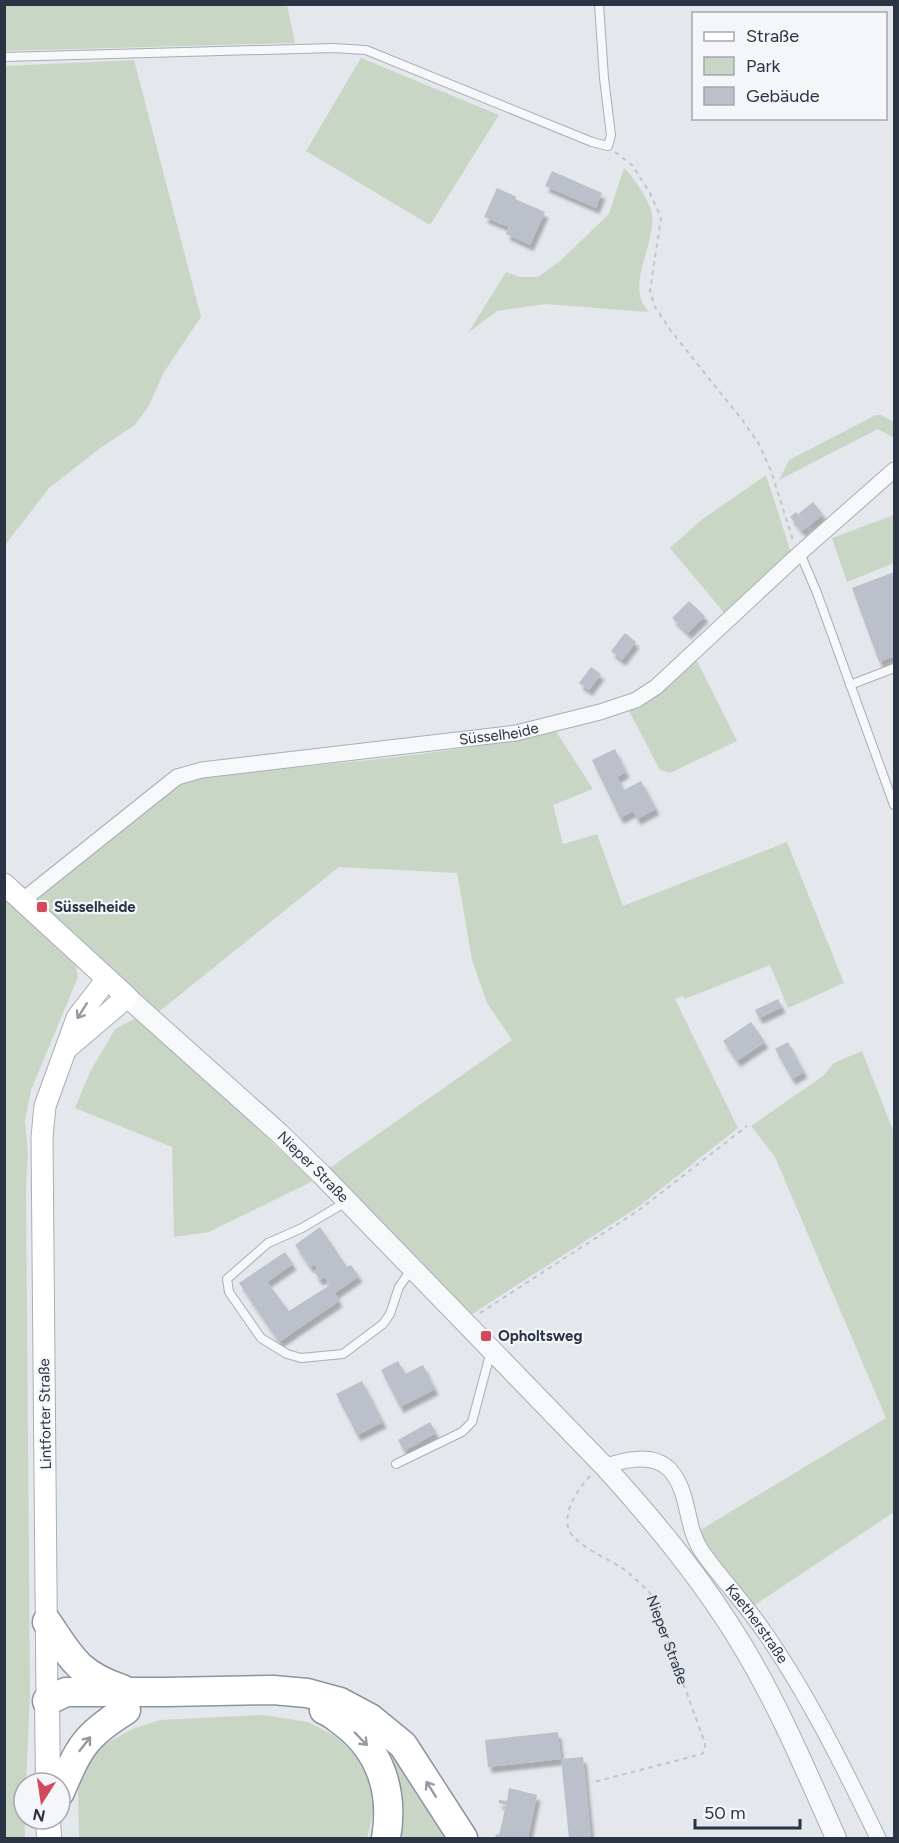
<svg xmlns="http://www.w3.org/2000/svg" width="899" height="1843" viewBox="0 0 899 1843" font-family="Figtree,sans-serif">
	<defs>
		<filter id="shadow"><feDropShadow dx="3.5" dy="6" stdDeviation="1.5" flood-color="#0004"/></filter>
	</defs>
	<rect width="100%" height="100%" fill="#e4e7ec"/>
	<g fill="#c9d6c5">
		<polygon points="4,5 287,5 295,43 5,51"/>
		<polygon points="361,58 499,115 430,225 306,151"/>
		<polygon points="134,60 201,317 164,372 148,407 135,425 99,449 49,488 5,545 5,66"/>
		<path d="M624,168C634,178 650,201 652,215C655,249 624,286 649,312L545,304L497,311L468,333L506,272L520,277H538L560,261L609,214Z"/>
		<polygon points="876,415 881,415 894,422 894,438 878,429 779,480 789,460"/>
		<polygon points="766,475 791,553 726,615 670,548 700,521"/>
		<polygon points="894,515 894,563 847,582 832,538"/>
		<polygon points="696,659 737,741 670,773 660,770 628,709"/>
		<path d="M555,730L593,789L553,805L563,844L597,834L623,906L787,842L844,983L788,1008L770,965L685,999L682,996L675,999L738,1128L638,1207L469,1316L321,1174L512,1040L487,1003L472,960L457,873L339,867L156,1014L36,901L40,893L172,786L202,776L273,766L279,769C369,760 467,752 555,730Z"/>
		<polygon points="4,899 75,962 78,977 31,1090 25,1121 28,1153 26,1187 30,1696 26,1783 24,1783 25,1838 4,1838"/>
		<polygon points="136,1018 191,1066 313,1181 209,1232 174,1237 172,1147 75,1108 90,1072 115,1029"/>
		<polygon points="862,1051 894,1133 894,1512 752,1607 697,1532 886,1418 775,1157 751,1126 823,1076 834,1063"/>
		<polygon points="338,1708 386,1739 455,1838 391,1838 394,1829"/>
		<polygon points="263,1715 308,1722 339,1738 368,1769 374,1809 367,1838 79,1838 78,1791 85,1769 102,1746 132,1729 160,1720"/>
	</g>
	<g fill="#bbc0ca" filter="url(#shadow)">
		<polygon points="552,171 602,193 596,208 545,186"/>
		<polygon points="497,188 517,197 515,199 545,212 530,245 506,234 509,227 484,217"/>
		<polygon points="813,502 823,514 809,526 798,514"/>
		<polygon points="796,512 808,526 802,531 790,517"/>
		<polygon points="894,572 894,656 879,662 852,588"/>
		<polygon points="689,601 705,616 688,633 672,618"/>
		<polygon points="625,633 636,642 622,660 611,651"/>
		<polygon points="591,667 601,674 589,690 579,683"/>
		<polygon points="615,749 626,772 617,777 624,790 641,781 656,809 637,819 633,811 620,818 592,760"/>
		<polygon points="778,999 782,1007 759,1018 755,1010"/>
		<polygon points="751,1022 765,1042 737,1061 723,1041"/>
		<polygon points="788,1042 804,1072 792,1079 775,1049"/>
		<polygon points="320,1227 347,1267 351,1265 359,1276 335,1293 339,1301 279,1342 239,1283 285,1252 293,1264 267,1282 289,1311 330,1285 324,1277 320,1280 314,1272 318,1269 314,1264 310,1267 295,1245"/>
		<polygon points="398,1361 405,1374 423,1365 435,1389 400,1407 381,1370"/>
		<polygon points="362,1381 383,1422 357,1435 336,1394"/>
		<polygon points="430,1422 436,1433 404,1451 398,1440"/>
		<polygon points="558,1732 561,1759 583,1757 591,1836 569,1838 561,1759 488,1767 485,1740"/>
		<polygon points="509,1788 537,1795 528,1838 495,1838 496,1834 499,1835 506,1805 499,1803 499,1800 507,1801"/>
	</g>
	<g fill="none" stroke-linecap="round" stroke-linejoin="round">
		<defs>
			<g id="service">
				<polyline points="4,57 333,48 366,50 592,142 608,146 611,135 604,78 599,4"/>
				<polyline points="800,553 817,593 894,805"/>
				<polyline points="850,685 894,668"/>
				<polyline points="346,1202 302,1228 268,1243 227,1279 229,1292 261,1338 287,1354 301,1358 343,1354 383,1324 390,1314 399,1287 411,1270"/>
				<polyline points="396,1464 462,1432 472,1422 491,1351"/>
			</g>
			<g id="minor">
				<path id="s2" d="M23,900L177,777L202,770L516,733L600,712L636,700L656,687L800,553L894,470"/>
				<path id="s3" d="M605,1467C624,1459 654,1453 670,1470C690,1492 685,1526 701,1550C720,1578 744,1602 763,1630C808,1694 844,1768 878,1838"/>
			</g>
			<g id="tertiary">
				<path id="s4" d="M127,997L279,1133L321,1174L605,1467C656,1523 703,1580 742,1645C779,1706 807,1773 836,1838"/>
			</g>
			<g id="secondary">
				<polyline points="4,884 127,997 66,1049"/>
				<polyline points="47,1701 42,1137 45,1106 77,1018 107,979"/>
			</g>
			<g id="primary">
				<polyline points="47,1701 48,1783"/>
				<polyline points="48,1819 49,1838"/>
			</g>
			<g id="motorway">
				<path d="M47,1622C71,1658 78,1674 122,1689"/>
				<polyline points="47,1701 66,1692 166,1692 273,1690 307,1693 340,1702 370,1718 403,1745 463,1838"/>
				<path d="M324,1710C332,1713 337,1718 344,1723C381,1751 394,1793 386,1838"/>
				<path d="M60,1792C79,1748 84,1736 126,1710"/>
			</g>
		</defs>
		<use href="#service" stroke="#a9aeb7" stroke-width="10"/>
		<use href="#minor" stroke="#a9aeb7" stroke-width="17"/>
		<use href="#tertiary" stroke="#a9aeb7" stroke-width="22"/>
		<use href="#secondary" stroke="#a9aeb7" stroke-width="23"/>
		<use href="#primary" stroke="#a3abb8" stroke-width="26"/>
		<use href="#motorway" stroke="#8b94a3" stroke-width="31"/>
		<g stroke="#c2c5cb" stroke-width="2" stroke-dasharray="4.5 4.5" stroke-linecap="butt">
			<polyline points="615,152 632,165 650,193 661,218 650,291 655,307 671,331 743,421 759,444 771,471 793,540"/>
			<polyline points="480,1313 639,1210 747,1126"/>
			<path id="s1" d="M590,1476C578,1489 562,1512 569,1530C576,1546 609,1559 622,1568C633,1576 641,1584 650,1593L705,1743V1750L702,1754L594,1782"/>
		</g>
		<use href="#service" stroke="#f7f8fa" stroke-width="8"/>
		<use href="#minor" stroke="#f7f8fa" stroke-width="15"/>
		<use href="#tertiary" stroke="#f7f8fa" stroke-width="20"/>
		<use href="#secondary" stroke="#fff" stroke-width="21"/>
		<use href="#primary" stroke="#fff" stroke-width="24"/>
		<use href="#motorway" stroke="#fff" stroke-width="28"/>
	</g>
	<defs><path id="oneway-shaft" d="M-6 0H5M1.5-3L5.5 0L1.5 3" fill="none" stroke-width="1.6" stroke-linecap="round" stroke-linejoin="round" transform="scale(1.5)"/></defs>
	<g stroke="#959aa2">
		<use href="#oneway-shaft" transform="translate(82 1011) rotate(122)"/>
		<use href="#oneway-shaft" transform="translate(361 1739) rotate(46)"/>
		<use href="#oneway-shaft" transform="translate(85 1744) rotate(-52)"/>
		<use href="#oneway-shaft" transform="translate(431 1789) rotate(-122)"/>
	</g>
	<g fill="#d1495b" stroke="#f4f6f9" stroke-width="2">
		<rect x="36" y="901" width="12" height="12" rx="3"/>
		<rect x="480" y="1330" width="12" height="12" rx="3"/>
	</g>
	<g text-anchor="middle" stroke-width="4.5" stroke-linejoin="round" paint-order="stroke">
		<g font-size="15" fill="#2b3445" stroke="#f4f6f9">
			<text dy="5" stroke="none"><textPath href="#s2" startOffset="522">Süsselheide</textPath></text>
			<text dy="5" stroke="none"><textPath href="#s4" startOffset="252">Nieper Straße</textPath></text>
			<text transform="translate(45 1414) rotate(-91)" y="5">Lintforter Straße</text>
			<text dy="5" stroke="none"><textPath href="#s3" startOffset="248">Kaetherstraße</textPath></text>
			<text dy="5" stroke="none"><textPath href="#s1" startOffset="214">Nieper Straße</textPath></text>
		</g>
		<g font-size="15" font-weight="bold" fill="#2b3445" stroke="#f4f6f9" text-anchor="start">
			<text x="54" y="912">Süsselheide</text>
			<text x="498" y="1341">Opholtsweg</text>
		</g>
	</g>
	<rect width="899" height="1843" fill="none" stroke="#2b3445" stroke-width="12"/>
	<rect x="692" y="12" width="195" height="108" fill="#f4f6f9" stroke="#a4a8b1" stroke-width="1.5"/>
	<rect x="704" y="32" width="30" height="9" fill="#ffffff" stroke="#a4a8b1" stroke-width="1.5"/>
	<text x="746" y="42" font-size="18" fill="#2b3445">Straße</text>
	<rect x="704" y="57" width="30" height="18" fill="#c9d6c5" stroke="#a4a8b1" stroke-width="1.5"/>
	<text x="746" y="72" font-size="18" fill="#2b3445">Park</text>
	<rect x="704" y="87" width="30" height="18" fill="#bbc0ca" stroke="#a4a8b1" stroke-width="1.5"/>
	<text x="746" y="102" font-size="18" fill="#2b3445">Gebäude</text>
	<g transform="translate(42 1801) rotate(192)"><circle r="28" fill="#f4f6f9" stroke="#a4a8b1" stroke-width="1.5"/>
	<path d="M0-4.5L10 22L0 15L-10 22Z" fill="#d1495b"/>
	<text y="-9" font-size="16" font-weight="bold" text-anchor="middle" fill="#2b3445">N</text>
	</g>
	<path d="M695 1819v9h105v-9" fill="none" stroke="#2b3445" stroke-width="3"/>
	<text x="704" y="1819" font-size="18" fill="#2b3445" stroke="#f4f6f9" stroke-width="4.5" paint-order="stroke">50 m</text>
</svg>
